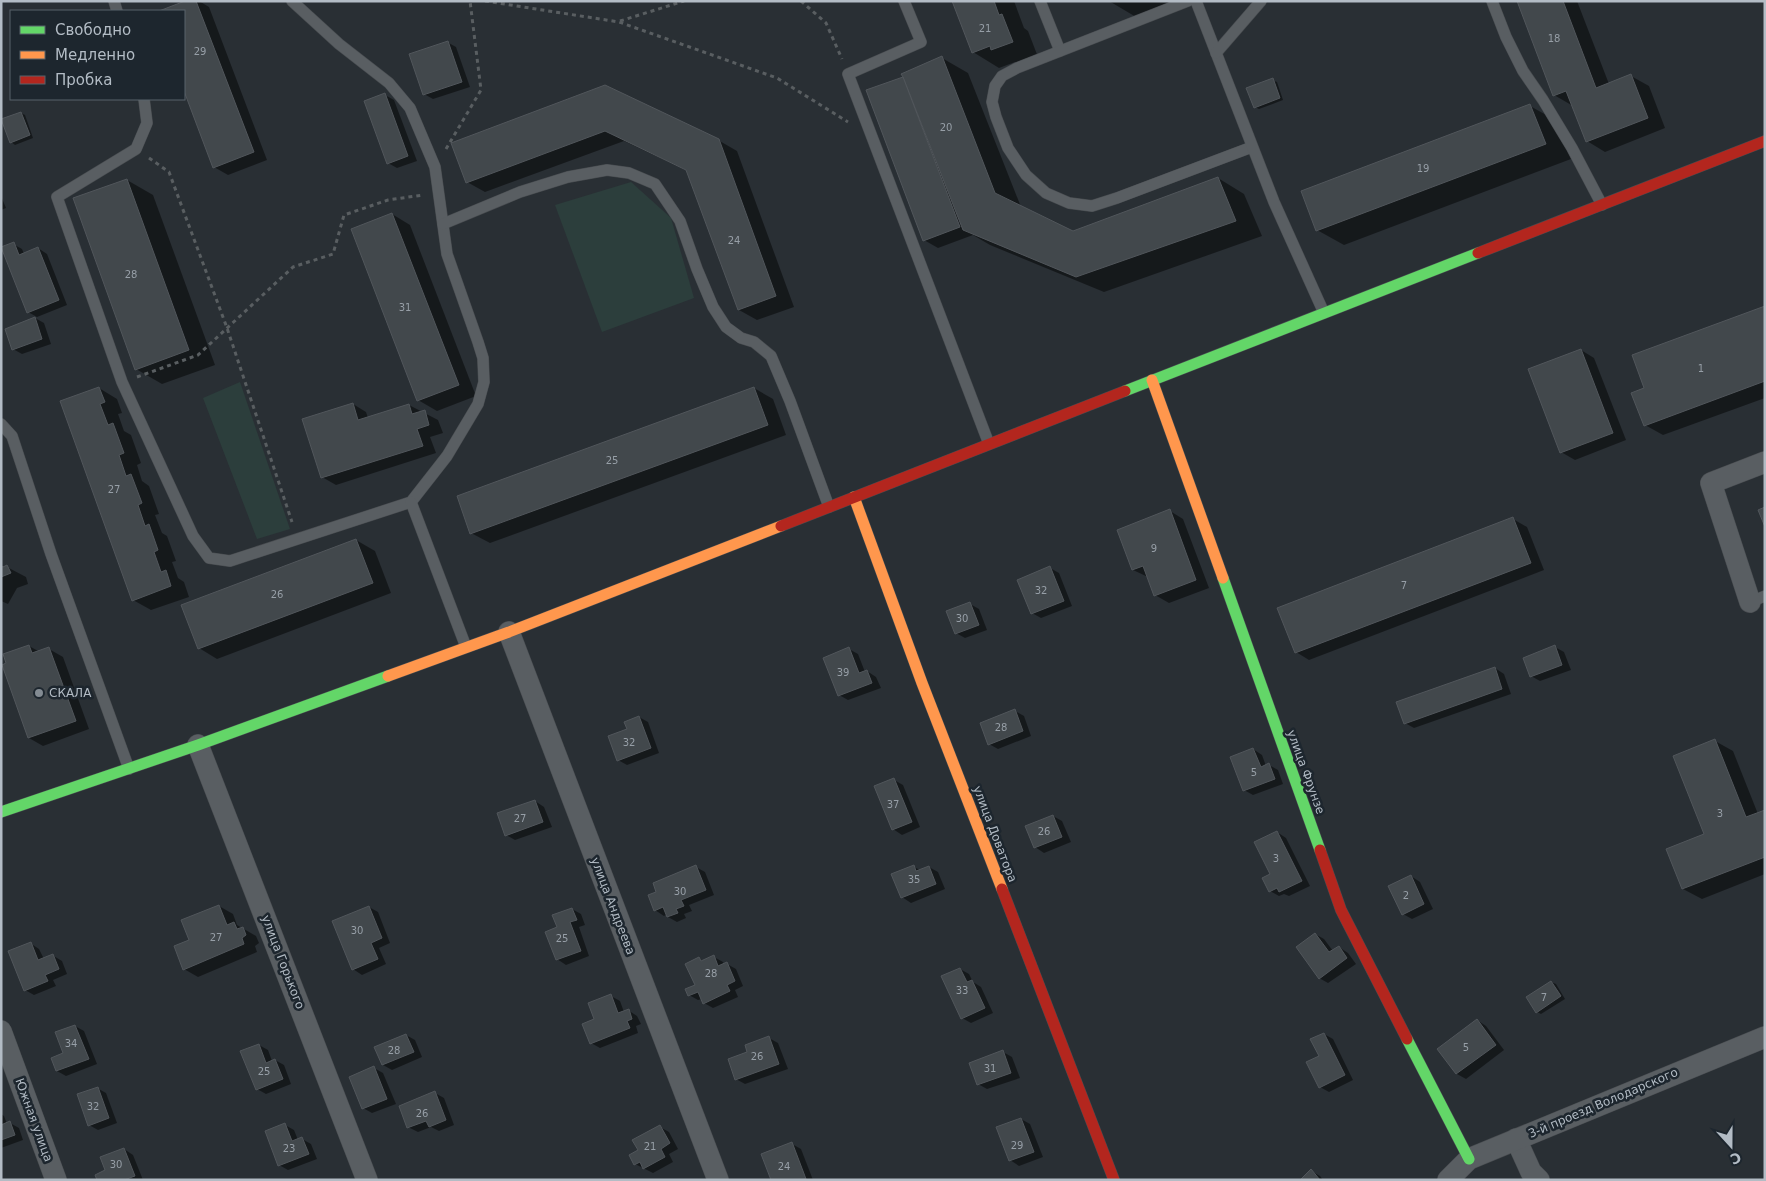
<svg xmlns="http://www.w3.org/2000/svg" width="1766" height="1181" viewBox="0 0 1766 1181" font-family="'DejaVu Sans',sans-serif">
	<rect width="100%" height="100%" fill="#292f34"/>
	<g fill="#2c3e3c">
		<polygon points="631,182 671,218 694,298 602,332 555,205"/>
		<polygon points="240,382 290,529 257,539 203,398"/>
	</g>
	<g fill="#0007">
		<polygon points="188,1 199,1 209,7 267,160 228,175 214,167 184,88 184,11 162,11"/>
		<polygon points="954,1 1014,1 1024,28 1028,31 1038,57 1019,64 1015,62 999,68 973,52"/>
		<polygon points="1109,1 1175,1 1136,17"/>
		<polygon points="1518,1 1577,1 1609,84 1631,76 1649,86 1665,128 1605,152 1587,141 1573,106 1554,95"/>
		<polygon points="447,42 456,47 470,87 433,99 424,94"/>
		<polygon points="942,58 968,73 1021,207 1073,232 1218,178 1244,194 1262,236 1104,292 990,245 973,235 938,248 924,240 868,91 906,77"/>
		<polygon points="1272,80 1277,82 1283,100 1259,109 1255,107"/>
		<polygon points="605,87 718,140 737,151 794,307 757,320 739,310 688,171 624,141 485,192 467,182"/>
		<polygon points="385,95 394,100 417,161 397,168 388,163"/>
		<polygon points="1530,106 1557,121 1571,159 1344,245 1317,230"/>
		<polygon points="21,113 25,115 33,138 15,145 11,142"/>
		<polygon points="127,180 153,195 215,365 162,384 136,369"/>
		<polygon points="1,196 6,208 1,210"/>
		<polygon points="392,214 410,225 476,396 437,411 418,400"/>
		<polygon points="13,244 22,249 24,254 38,248 47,254 67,305 37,317 28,312"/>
		<polygon points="1765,307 1765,398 1663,435 1645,425 1645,389"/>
		<polygon points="35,318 44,323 51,344 22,354 13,349"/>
		<polygon points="1581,350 1594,358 1626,440 1575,460 1561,452"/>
		<polygon points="99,388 117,399 122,413 118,414 124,431 131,435 141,463 137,465 142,481 149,486 159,514 155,515 162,533 167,536 176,561 172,562 178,578 184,582 189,597 151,610 133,600 61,402"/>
		<polygon points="754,388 773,399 786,435 490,543 471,533"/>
		<polygon points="353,404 366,412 368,418 409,405 438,420 443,433 430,437 436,453 336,485 322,477"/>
		<polygon points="1170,511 1183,519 1209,588 1169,603 1155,595 1148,577 1133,570"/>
		<polygon points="1513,519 1527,527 1544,570 1309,660 1296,652"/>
		<polygon points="356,540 375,551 391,593 217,659 199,648"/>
		<polygon points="1,567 7,567 26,577 28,584 17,588 8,604 1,601"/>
		<polygon points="1050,568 1059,573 1072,606 1041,618 1032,613"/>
		<polygon points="970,604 979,609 987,630 965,638 956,633"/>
		<polygon points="29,646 40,652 49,649 63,657 89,729 43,746 29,738 3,665"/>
		<polygon points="1555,647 1564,652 1571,670 1540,681 1531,676"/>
		<polygon points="849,649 858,654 865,672 867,671 876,677 881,688 848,700 839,695"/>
		<polygon points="1495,668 1504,674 1511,694 1414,728 1405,723"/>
		<polygon points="1015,711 1024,716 1031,736 998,749 989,744"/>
		<polygon points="639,717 648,722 659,753 627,765 618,760 629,730"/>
		<polygon points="1715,741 1733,751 1758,814 1765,811 1765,874 1702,899 1683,889 1668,850 1705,835"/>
		<polygon points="1253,749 1262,755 1266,766 1269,765 1278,770 1283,784 1253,795 1244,790"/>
		<polygon points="894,780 903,785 920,827 902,835 893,829"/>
		<polygon points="535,801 544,807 552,827 515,840 506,835"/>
		<polygon points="1053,816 1062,821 1071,842 1044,853 1035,847"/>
		<polygon points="1277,832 1286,838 1310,886 1289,896 1284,894 1279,896 1270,891"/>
		<polygon points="696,867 705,872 714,895 689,905 692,911 684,914 686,918 677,922 668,917 667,914 664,916 655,910 658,892"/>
		<polygon points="914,867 920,870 929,867 938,872 945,889 911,903 902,897"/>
		<polygon points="1411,876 1420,882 1433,909 1412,919 1403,914"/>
		<polygon points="219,906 233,914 237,925 256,936 259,943 255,946 257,952 198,977 184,969 191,940"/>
		<polygon points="369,907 378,912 390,943 379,948 386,964 362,975 353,969"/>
		<polygon points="572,909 581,914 585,925 579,927 589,956 566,965 557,959 558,928"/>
		<polygon points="1315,934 1324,939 1333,951 1339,947 1348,953 1356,964 1328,983 1319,978"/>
		<polygon points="30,943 39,949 44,959 52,955 62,961 67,974 53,980 56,986 34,995 25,990"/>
		<polygon points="714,957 723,962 724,965 727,964 736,969 743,986 735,990 738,997 713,1008 704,1003 702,999 698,1000 689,995 696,986 699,959 704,961"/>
		<polygon points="960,969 969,974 973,982 981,987 993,1013 971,1023 962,1018"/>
		<polygon points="1551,982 1556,984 1565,999 1541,1014 1537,1012"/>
		<polygon points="611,996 620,1001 624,1012 628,1010 637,1016 641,1024 636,1026 638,1033 600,1048 591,1043 596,1020"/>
		<polygon points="1477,1020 1486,1026 1504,1050 1466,1079 1457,1074 1439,1049"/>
		<polygon points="75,1026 84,1031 97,1064 66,1076 57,1071 53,1059 65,1054"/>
		<polygon points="1324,1034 1333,1039 1353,1080 1329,1092 1320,1087 1320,1056"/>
		<polygon points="406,1035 415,1040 422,1057 392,1070 383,1065"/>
		<polygon points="769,1038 778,1043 788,1069 745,1084 736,1079 749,1053"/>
		<polygon points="259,1045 268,1050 272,1061 275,1060 284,1065 291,1084 266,1094 257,1089"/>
		<polygon points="1003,1052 1012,1057 1020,1078 987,1089 978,1084"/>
		<polygon points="374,1068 383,1073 396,1104 372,1113 363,1108"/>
		<polygon points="97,1088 106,1093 117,1123 98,1130 89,1125"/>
		<polygon points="435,1093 444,1098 454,1125 439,1131 431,1127 418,1132 408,1127"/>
		<polygon points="1,1114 4,1116 7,1124 10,1123 19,1128 23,1140 1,1148"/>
		<polygon points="1021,1119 1030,1124 1043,1157 1019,1166 1010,1160"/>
		<polygon points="285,1125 294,1130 298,1140 302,1139 311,1144 317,1159 288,1170 279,1165"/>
		<polygon points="660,1127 669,1132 678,1149 669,1154 673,1162 653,1173 635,1164 639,1150"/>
		<polygon points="792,1144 801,1149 813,1180 772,1180"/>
		<polygon points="124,1149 133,1155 143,1180 98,1180"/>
		<polygon points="1311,1171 1320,1176 1323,1180 1301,1180"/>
	</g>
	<g fill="#42484c" stroke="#51565b">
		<polygon points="185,1 196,1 254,152 213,168 184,91 184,11 159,11"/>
		<polygon points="952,1 994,1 999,15 1002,14 1013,42 991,50 990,46 972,53"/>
		<polygon points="1517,1 1563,1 1596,88 1631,74 1648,118 1586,142 1566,91 1553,96"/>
		<polygon points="448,41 462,82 423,95 409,54"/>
		<polygon points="942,56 995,193 1073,231 1218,177 1236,221 1076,277 963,230 903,77 901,74"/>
		<polygon points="903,77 960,227 923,241 866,90"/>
		<polygon points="1273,78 1280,98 1254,108 1246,88"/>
		<polygon points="605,85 719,139 776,296 738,310 686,170 605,131 466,183 451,143"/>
		<polygon points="385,93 408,156 387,164 364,101"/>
		<polygon points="1530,104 1546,144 1316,231 1301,191"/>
		<polygon points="21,112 30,135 10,143 1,119"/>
		<polygon points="127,179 189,350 135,370 73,198"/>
		<polygon points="392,213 459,385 417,401 351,229"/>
		<polygon points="14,242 19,255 38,247 59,300 27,313 1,247"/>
		<polygon points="1765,306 1765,381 1644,426 1631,393 1644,388 1632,355"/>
		<polygon points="35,317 42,339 12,350 5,329"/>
		<polygon points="1581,349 1613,433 1560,453 1528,369"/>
		<polygon points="99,387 105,402 100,404 108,425 113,423 124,453 119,455 126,476 131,474 142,503 138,505 145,526 149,524 158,550 154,552 161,572 166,570 171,586 132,601 60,401"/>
		<polygon points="754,387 768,425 470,534 457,496"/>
		<polygon points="353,403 358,420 409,404 412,414 425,410 429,425 417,429 423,446 321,478 302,419"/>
		<polygon points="1765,507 1765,527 1758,510"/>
		<polygon points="1170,509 1196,580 1154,596 1143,566 1132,570 1117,530"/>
		<polygon points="1513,517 1531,563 1295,653 1277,608"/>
		<polygon points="356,539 373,583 198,649 181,605"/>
		<polygon points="7,565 11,573 1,577 1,566 3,567"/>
		<polygon points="1050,566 1064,601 1031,614 1017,580"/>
		<polygon points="970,602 979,625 955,634 946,611"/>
		<polygon points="29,645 32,653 49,647 76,721 28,738 2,665 6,663 3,654"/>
		<polygon points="1555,645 1562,665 1530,677 1523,658"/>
		<polygon points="849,647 859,673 867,670 872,683 838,696 823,658"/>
		<polygon points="1495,667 1502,689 1404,724 1396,702"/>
		<polygon points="1015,709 1023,731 988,745 980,723"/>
		<polygon points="639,716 651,748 617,761 608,736 627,729 624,722"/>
		<polygon points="1715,739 1746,817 1765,810 1765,857 1682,889 1666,849 1704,834 1673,756"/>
		<polygon points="1253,748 1261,767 1269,763 1275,779 1243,791 1230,757"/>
		<polygon points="894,778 912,822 892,830 874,786"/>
		<polygon points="535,800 543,822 505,836 497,813"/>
		<polygon points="1053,815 1062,837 1034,848 1025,826"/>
		<polygon points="1277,831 1302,881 1279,892 1277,888 1269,892 1262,878 1270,874 1254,842"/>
		<polygon points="696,865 706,890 681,900 684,906 676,909 678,913 667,917 663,907 654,911 648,895 656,892 653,883"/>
		<polygon points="914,865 916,871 929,866 936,884 901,898 891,874"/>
		<polygon points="1411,875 1424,904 1402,915 1388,886"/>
		<polygon points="219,905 227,925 234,922 237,929 243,927 246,935 242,938 244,944 183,970 174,946 189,940 181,920"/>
		<polygon points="369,906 382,938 371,943 378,959 352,970 332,921"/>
		<polygon points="572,908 577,920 570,922 581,951 556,960 545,932 557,927 552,915"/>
		<polygon points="1315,933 1329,952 1339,946 1347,958 1319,979 1296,947"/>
		<polygon points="31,942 38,960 53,954 59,969 45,975 48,981 24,991 8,951"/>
		<polygon points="714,955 718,966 727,962 735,981 727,985 730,991 703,1004 698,992 688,996 685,989 695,985 685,964 699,957 701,961"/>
		<polygon points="960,968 967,982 972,980 985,1008 961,1019 941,976"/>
		<polygon points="1551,981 1561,996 1536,1013 1526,997"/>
		<polygon points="611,994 618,1013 629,1009 632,1019 627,1021 630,1028 590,1044 582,1024 594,1019 588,1003"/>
		<polygon points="1477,1019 1496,1045 1456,1074 1437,1049"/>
		<polygon points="75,1025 89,1059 56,1071 51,1058 63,1053 55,1032"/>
		<polygon points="1324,1033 1345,1075 1319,1088 1306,1062 1319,1056 1310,1039"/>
		<polygon points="406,1034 414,1052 382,1065 374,1047"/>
		<polygon points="769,1036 779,1064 735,1080 728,1059 747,1052 745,1045"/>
		<polygon points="259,1044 266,1063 275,1059 283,1079 256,1090 240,1051"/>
		<polygon points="1003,1050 1011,1073 977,1085 969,1063"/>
		<polygon points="374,1066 387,1099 362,1109 349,1077"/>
		<polygon points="98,1087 109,1118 88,1126 77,1094"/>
		<polygon points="435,1091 446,1120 429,1127 426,1121 407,1128 399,1106"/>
		<polygon points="1021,1118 1034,1152 1009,1161 996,1127"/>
		<polygon points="10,1121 15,1135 1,1140 1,1125"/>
		<polygon points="285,1123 292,1141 302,1137 309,1154 278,1166 265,1131"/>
		<polygon points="660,1125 670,1143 661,1149 665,1157 643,1169 640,1162 634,1165 629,1155 638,1150 632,1140"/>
		<polygon points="792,1142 806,1179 771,1180 761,1154"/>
		<polygon points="124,1148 135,1176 124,1180 97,1180 95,1175 105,1170 100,1157"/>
		<polygon points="1311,1169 1320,1180 1300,1180"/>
	</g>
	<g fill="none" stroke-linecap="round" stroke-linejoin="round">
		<defs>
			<g id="lane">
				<polyline points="114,1 117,11"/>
				<polyline points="904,1 921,42 848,74 989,444"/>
				<polyline points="1040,1 1060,51"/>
				<polyline points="1188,1 1017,68 1002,76 995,86 992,102 996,117 1008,148 1026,175 1046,193 1069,203 1092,206 1117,198 1252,147"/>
				<polyline points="1196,1 1274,202 1324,313"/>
				<polyline points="1492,1 1506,37 1523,71 1543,100 1572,148 1602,205"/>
				<polyline points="1216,53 1261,1"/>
				<polyline points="144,99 147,123 136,149 57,197 122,382 193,536 209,558 230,561 411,502 447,456 478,404 484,382 483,358 478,342 447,254 435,167 410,108 389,83 339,44 292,1"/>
				<polyline points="443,224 520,192 568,177 607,170 629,173 655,184 680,221 697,269 713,307 726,327 741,338 754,342 771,356 790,401 829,507"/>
				<polyline points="1,424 12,436 51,554 129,769"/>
				<polyline points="411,502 466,647"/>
				<polyline points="1750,602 1765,596"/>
			</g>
			<g id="street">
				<polyline points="1750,602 1711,483 1765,462"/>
				<polyline points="509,632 718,1180"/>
				<polyline points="198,745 367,1180"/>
				<polyline points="1,1031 56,1180"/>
				<polyline points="1516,1139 1531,1172 1539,1180"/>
				<polyline points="1448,1180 1469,1159 1765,1037"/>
			</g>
			<g id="fast">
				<polyline points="1125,391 1478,253"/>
				<polyline points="1223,578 1320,850"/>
				<polyline points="1,812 198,745 388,676"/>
				<polyline points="1407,1039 1469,1159"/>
			</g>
			<g id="slow">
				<polyline points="1152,380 1223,578"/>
				<polyline points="854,497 922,683 1002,889"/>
				<polyline points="388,676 509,632 781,526"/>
			</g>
			<g id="jam">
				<polyline points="1478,253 1765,141"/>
				<polyline points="781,526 1125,391"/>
				<polyline points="1320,850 1341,910 1407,1039"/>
				<polyline points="1002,889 1114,1180"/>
			</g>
		</defs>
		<use href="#lane" stroke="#474b4f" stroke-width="12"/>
		<use href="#street" stroke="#474b4f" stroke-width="22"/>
		<use href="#fast" stroke="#474b4f" stroke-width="12"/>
		<use href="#slow" stroke="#474b4f" stroke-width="12"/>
		<use href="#jam" stroke="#474b4f" stroke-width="12"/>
		<g stroke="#595e61" stroke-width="3" stroke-dasharray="4 4" stroke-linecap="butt">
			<polyline points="485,1 619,22 777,78 848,122"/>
			<polyline points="801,1 826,23 842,59"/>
			<polyline points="620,21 684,1"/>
			<polyline points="446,149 481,90 470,1"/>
			<polyline points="149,158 169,172 227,328 292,522"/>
			<polyline points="137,377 198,355 293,267 333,254 344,215 388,200 423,195"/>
		</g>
		<use href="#lane" stroke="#595e62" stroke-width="11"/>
		<use href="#street" stroke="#595e62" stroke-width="21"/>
		<use href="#fast" stroke="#63d668" stroke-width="11"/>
		<use href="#slow" stroke="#ff974d" stroke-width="11"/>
		<use href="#jam" stroke="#b3261e" stroke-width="11"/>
	</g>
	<circle fill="#838b92" stroke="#1d262e" stroke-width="2" cx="39" cy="693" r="5"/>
	<g text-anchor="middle" stroke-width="5" stroke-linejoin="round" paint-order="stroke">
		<g font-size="10" fill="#979fa7">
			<text x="985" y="32">21</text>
			<text x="1554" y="42">18</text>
			<text x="200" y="55">29</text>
			<text x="946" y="131">20</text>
			<text x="1423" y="172">19</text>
			<text x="734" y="244">24</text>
			<text x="131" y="278">28</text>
			<text x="405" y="311">31</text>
			<text x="1701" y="372">1</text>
			<text x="612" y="464">25</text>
			<text x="114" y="493">27</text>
			<text x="1154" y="552">9</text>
			<text x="1404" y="589">7</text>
			<text x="1041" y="594">32</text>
			<text x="277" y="598">26</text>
			<text x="962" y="622">30</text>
			<text x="843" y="676">39</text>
			<text x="1001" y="731">28</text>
			<text x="629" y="746">32</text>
			<text x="1254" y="776">5</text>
			<text x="893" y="808">37</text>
			<text x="1720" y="817">3</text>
			<text x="520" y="822">27</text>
			<text x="1044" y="835">26</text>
			<text x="1276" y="862">3</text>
			<text x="914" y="883">35</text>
			<text x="680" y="895">30</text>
			<text x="1406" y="899">2</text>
			<text x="357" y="934">30</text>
			<text x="216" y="941">27</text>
			<text x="562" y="942">25</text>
			<text x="711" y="977">28</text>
			<text x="962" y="994">33</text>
			<text x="1544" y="1001">7</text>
			<text x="71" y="1047">34</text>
			<text x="1466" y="1051">5</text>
			<text x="394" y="1054">28</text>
			<text x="757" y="1060">26</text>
			<text x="990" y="1072">31</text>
			<text x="264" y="1075">25</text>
			<text x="93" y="1110">32</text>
			<text x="422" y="1117">26</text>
			<text x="1017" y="1149">29</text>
			<text x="650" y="1150">21</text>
			<text x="289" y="1152">23</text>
			<text x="116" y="1168">30</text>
			<text x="784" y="1170">24</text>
		</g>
		<g font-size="12" fill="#b3bcc5" stroke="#1d262e" text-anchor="start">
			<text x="49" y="697">СКАЛА</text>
		</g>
		<g font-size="12" fill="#b3bcc5" stroke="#1d262e">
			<text transform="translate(1306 772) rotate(70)" y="4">улица Фрунзе</text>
			<text transform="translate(995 834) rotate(69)" y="4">улица Доватора</text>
			<text transform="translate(613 906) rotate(69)" y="4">улица Андреева</text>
			<text transform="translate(283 962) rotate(69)" y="4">улица Горького</text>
			<text transform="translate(1603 1103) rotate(-23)" y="4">3-й проезд Володарского</text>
			<text transform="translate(34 1120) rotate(70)" y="4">Южная улица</text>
		</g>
	</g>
	<rect width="1766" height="1181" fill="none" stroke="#b3bcc5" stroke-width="5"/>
	<rect x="10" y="10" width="175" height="90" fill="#1d262e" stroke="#59626a"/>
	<rect x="20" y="26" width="25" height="8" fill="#63d668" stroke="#59626a"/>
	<text x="55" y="35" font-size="15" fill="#b3bcc5">Свободно</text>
	<rect x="20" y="51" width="25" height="8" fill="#ff974d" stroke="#59626a"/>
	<text x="55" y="60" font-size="15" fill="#b3bcc5">Медленно</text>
	<rect x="20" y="76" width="25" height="8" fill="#b3261e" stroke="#59626a"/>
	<text x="55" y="85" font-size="15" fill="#b3bcc5">Пробка</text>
	<g transform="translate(1731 1146) rotate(159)" stroke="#1d262e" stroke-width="4" paint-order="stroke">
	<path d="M0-4L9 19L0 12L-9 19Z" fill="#b3bcc5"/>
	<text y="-8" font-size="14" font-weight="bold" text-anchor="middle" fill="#b3bcc5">С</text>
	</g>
</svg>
